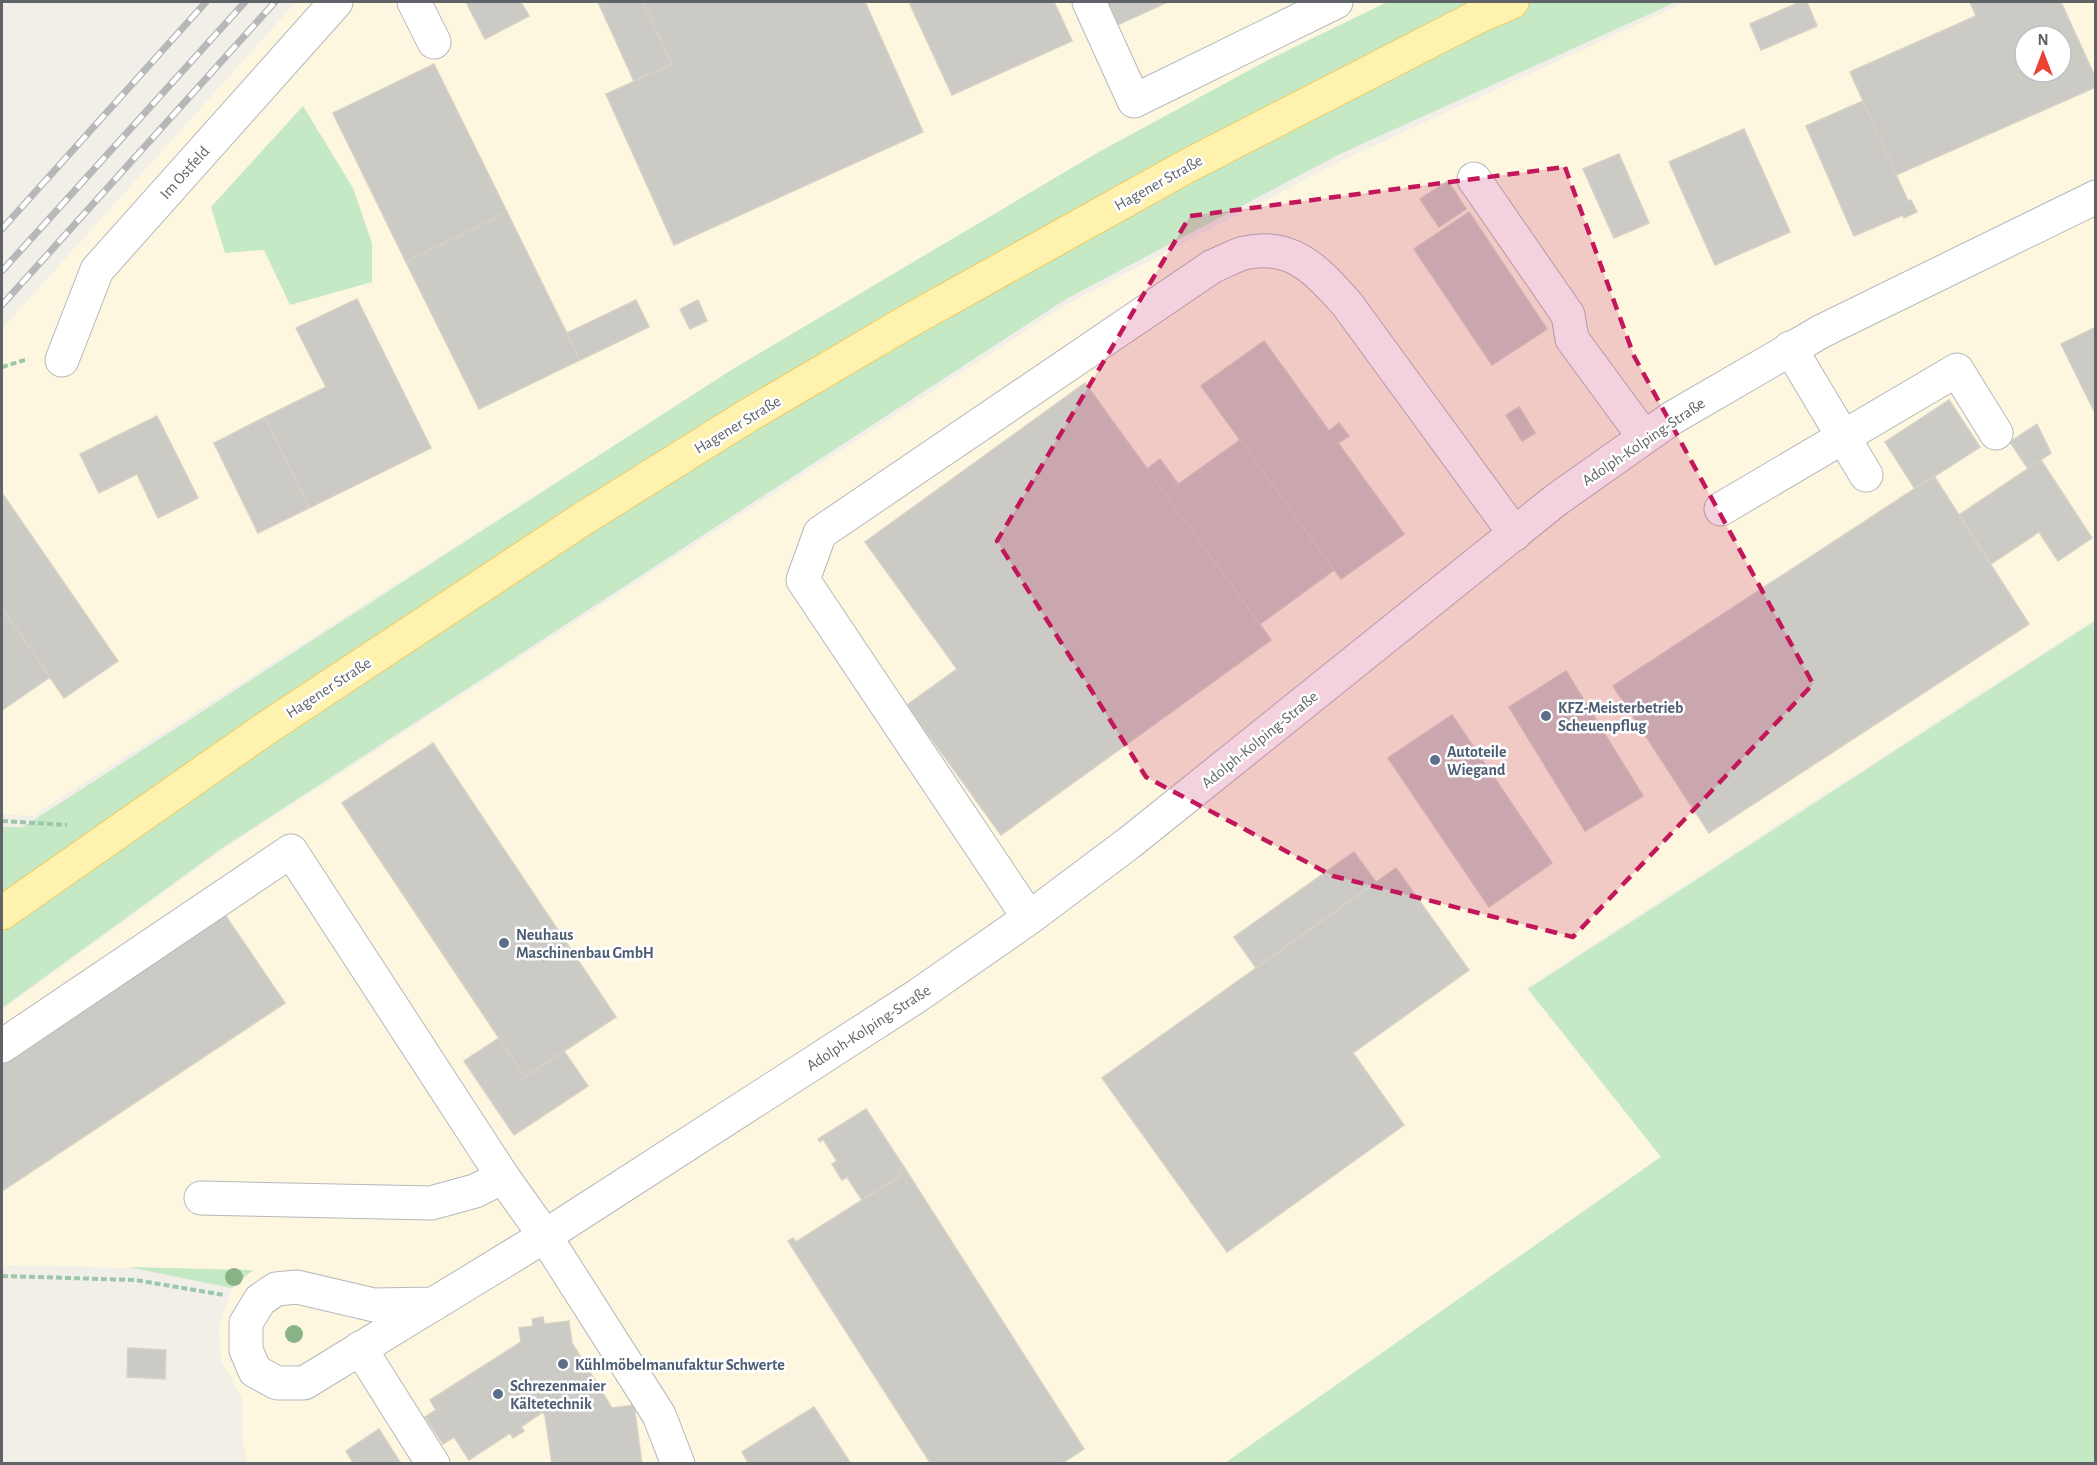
<svg xmlns="http://www.w3.org/2000/svg" width="2097" height="1465" viewBox="0 0 2097 1465" font-family="'Alegreya Sans',sans-serif">
	<rect width="100%" height="100%" fill="#f1efe8"/>
	<g fill="#fef7e0" fill-rule="evenodd">
		<polygon points="296,2 1395,2 1097,153 733,369 32,816 2,814 2,329"/>
		<path d="M1686,2H2095V619L1526,988L1661,1156L1225,1463H248L242,1440V1397L221,1361L219,1326L232,1288L252,1271L2,1265V1010L224,849L1067,304L1343,160ZM2025,36H2061V72H2025Z"/>
	</g>
	<g fill="#c5e8c5">
		<polygon points="1387,2 1676,2 1340,154 1066,299 222,848 2,1008 2,827 23,827 733,369 1097,153 1270,59"/>
		<polygon points="303,106 353,188 372,243 372,282 290,305 264,250 225,253 211,207"/>
		<polygon points="2095,621 2095,1463 1225,1463 1661,1157 1528,989"/>
		<polygon points="128,1267 253,1270 232,1288"/>
	</g>
	<g fill="#cccac5" stroke="#d6d1c6" stroke-width="1.5" fill-rule="evenodd">
		<polygon points="466,2 521,2 529,16 485,39"/>
		<polygon points="598,2 643,2 672,64 634,81"/>
		<polygon points="643,2 865,2 923,132 674,245 606,94 672,64"/>
		<polygon points="909,2 1054,2 1072,41 952,95"/>
		<polygon points="1106,2 1168,2 1117,25"/>
		<polygon points="1800,2 1807,2 1817,26 1761,50 1750,24"/>
		<path d="M1970,2H2061L2096,79V87L1896,175L1850,72L1976,16ZM2025,36H2061V72H2025Z"/>
		<polygon points="434,64 507,212 406,262 333,113"/>
		<polygon points="1863,101 1908,201 1911,200 1917,212 1904,218 1903,215 1854,236 1806,126"/>
		<polygon points="1744,129 1790,232 1715,265 1669,162"/>
		<polygon points="1619,154 1649,223 1614,238 1583,169"/>
		<polygon points="1448,181 1466,209 1439,227 1420,199"/>
		<polygon points="507,212 580,360 479,409 406,262"/>
		<polygon points="1469,212 1547,329 1492,365 1414,249"/>
		<polygon points="357,299 431,448 309,508 265,417 326,387 296,328"/>
		<polygon points="636,300 649,327 580,360 567,333"/>
		<polygon points="698,300 707,321 690,329 680,309"/>
		<polygon points="2096,327 2096,415 2061,344"/>
		<polygon points="1264,341 1329,431 1339,423 1349,436 1338,443 1404,534 1341,579 1201,386"/>
		<polygon points="1085,383 1271,640 1001,835 907,705 957,669 865,542"/>
		<polygon points="1949,400 1980,447 1915,489 1885,442"/>
		<polygon points="1519,407 1535,433 1522,441 1506,415"/>
		<polygon points="157,416 198,498 158,518 137,474 99,493 80,454"/>
		<polygon points="265,417 309,508 258,533 214,443"/>
		<polygon points="2037,424 2051,453 2028,469 2010,442"/>
		<polygon points="1240,440 1334,570 1260,624 1165,494"/>
		<polygon points="1160,459 1178,484 1165,494 1147,469"/>
		<polygon points="2041,460 2092,538 2058,561 2039,532 1991,564 1959,515"/>
		<polygon points="1934,476 2029,624 1709,833 1613,686"/>
		<polygon points="2,493 118,661 64,698 2,608"/>
		<polygon points="2,608 50,677 2,710"/>
		<polygon points="1566,671 1643,796 1585,831 1509,707"/>
		<polygon points="1452,715 1552,863 1489,907 1388,758"/>
		<polygon points="433,743 616,1017 525,1077 342,803"/>
		<polygon points="1354,852 1376,882 1256,968 1234,937"/>
		<polygon points="1396,868 1469,970 1353,1053 1404,1125 1227,1252 1102,1078"/>
		<polygon points="223,912 285,1003 2,1191 2,1059"/>
		<polygon points="499,1038 525,1077 564,1051 588,1086 514,1135 464,1061"/>
		<polygon points="866,1109 904,1167 899,1170 902,1175 862,1200 847,1177 842,1180 832,1164 837,1161 823,1139 820,1142 818,1139"/>
		<polygon points="904,1167 1084,1449 1061,1464 931,1464 788,1241 793,1238 796,1242 902,1175 899,1170"/>
		<polygon points="543,1317 544,1324 569,1321 572,1343 612,1408 634,1405 642,1464 552,1464 545,1416 543,1412 521,1427 524,1431 513,1438 510,1433 469,1460 454,1437 443,1444 425,1417 436,1410 430,1400 521,1342 519,1328 533,1326 532,1319"/>
		<polygon points="128,1348 166,1350 165,1379 127,1377"/>
		<polygon points="814,1407 851,1464 749,1464 742,1452"/>
		<polygon points="379,1429 401,1464 354,1464 346,1451"/>
	</g>
	<g fill="none" stroke-linecap="round" stroke-linejoin="round">
		<defs>
			<g id="minor">
				<polyline points="414,2 434,42"/>
				<polyline points="1089,2 1134,101 1336,2"/>
				<polyline points="1474,179 1568,315 1572,339 1644,437"/>
				<polyline points="1790,348 1866,475"/>
				<polyline points="62,360 97,270 336,2"/>
				<polyline points="1721,509 1957,370 1996,433"/>
				<path d="M1029,918L803,580L820,533L1213,266C1223,262 1234,256 1244,253C1293,242 1317,271 1347,304L1515,534"/>
				<polyline points="2,1046 291,851 503,1177 545,1236 659,1415 678,1464"/>
				<polyline points="201,1198 431,1203 475,1191 503,1177"/>
				<polyline points="434,1304 374,1305 297,1287 276,1289 260,1300 246,1323 246,1350 255,1371 277,1383 304,1383 545,1236 917,996 1029,918 1129,843 1556,500 1672,418 1822,331 2096,197"/>
				<polyline points="360,1348 433,1464"/>
			</g>
			<polyline id="major" points="2,913 265,729 581,520 744,418 907,322 1189,165 1477,17 1512,2"/>
		</defs>
		<use href="#minor" stroke="#b5b8bc" stroke-width="35"/>
		<use href="#major" stroke="#f2c960" stroke-width="35"/>
		<g stroke="#9cc7a9" stroke-width="4" stroke-dasharray="6 3" stroke-linecap="butt">
			<polyline points="2,367 28,359"/>
			<polyline points="2,821 67,825"/>
			<polyline points="2,1276 135,1280 224,1295"/>
		</g>
		<use href="#minor" stroke="#fff" stroke-width="33"/>
		<use href="#major" stroke="#fff2af" stroke-width="33"/>
		<defs>
			<g id="rail">
				<polyline points="2,229 206,2"/>
				<polyline points="2,271 245,2"/>
				<polyline points="2,305 275,2"/>
			</g>
		</defs>
		<use href="#rail" stroke="#b6b7b8" stroke-width="7"/>
		<use href="#rail" stroke="#fff" stroke-width="4.5" stroke-dasharray="14" stroke-linecap="butt"/>
	</g>
	<g fill="#89b387">
		<circle cx="234" cy="1277" r="9"/>
		<circle cx="294" cy="1334" r="9"/>
	</g>
	<path fill="#c2185b" fill-opacity="0.2" stroke="#c2185b" stroke-width="4.5" stroke-dasharray="12 8" stroke-linejoin="round" d="M1565,167L1634,356L1813,684L1573,937L1333,876L1146,777L997,541L1190,216Z"/>
	<g fill="#5c6f8a" stroke="#fff" stroke-width="2">
		<circle cx="1546" cy="716" r="6"/>
		<circle cx="1435" cy="760" r="6"/>
		<circle cx="504" cy="943" r="6"/>
		<circle cx="563" cy="1364" r="6"/>
		<circle cx="498" cy="1394" r="6"/>
	</g>
	<g text-anchor="middle" stroke-width="5" stroke-linejoin="round" paint-order="stroke">
		<g font-size="16" fill="#5f6368" stroke="#fff">
			<text transform="translate(184 172) rotate(-48)" y="6">Im Ostfeld</text>
			<text transform="translate(1158 182) rotate(-29)" y="6">Hagener Straße</text>
			<text transform="translate(737 424) rotate(-31)" y="6">Hagener Straße</text>
			<text transform="translate(1643 441) rotate(-34)" y="6">Adolph-Kolping-Straße</text>
			<text transform="translate(328 687) rotate(-33)" y="6">Hagener Straße</text>
			<text transform="translate(1259 739) rotate(-39)" y="6">Adolph-Kolping-Straße</text>
			<text transform="translate(868 1027) rotate(-33)" y="6">Adolph-Kolping-Straße</text>
		</g>
		<g font-size="16" font-weight="bold" fill="#4e5e75" stroke="#fff" text-anchor="start">
			<text x="1558" y="713">KFZ-Meisterbetrieb<tspan x="1558" dy="18">Scheuenpflug</tspan></text>
			<text x="1447" y="757">Autoteile<tspan x="1447" dy="18">Wiegand</tspan></text>
			<text x="516" y="940">Neuhaus<tspan x="516" dy="18">Maschinenbau GmbH</tspan></text>
			<text x="575" y="1370">Kühlmöbelmanufaktur Schwerte</text>
			<text x="510" y="1391">Schrezenmaier<tspan x="510" dy="18">Kältetechnik</tspan></text>
		</g>
	</g>
	<rect width="2097" height="1465" fill="none" stroke="#5f6368" stroke-width="6"/>
	<g transform="translate(2043 54)"><circle r="28" fill="#ffffff" stroke="#bfc1c3" stroke-width="1.5"/>
	<path d="M0-4.5L10 22L0 15L-10 22Z" fill="#ea4335"/>
	<text y="-9" font-size="16" font-weight="bold" text-anchor="middle" fill="#5f6368">N</text>
	</g>
</svg>
